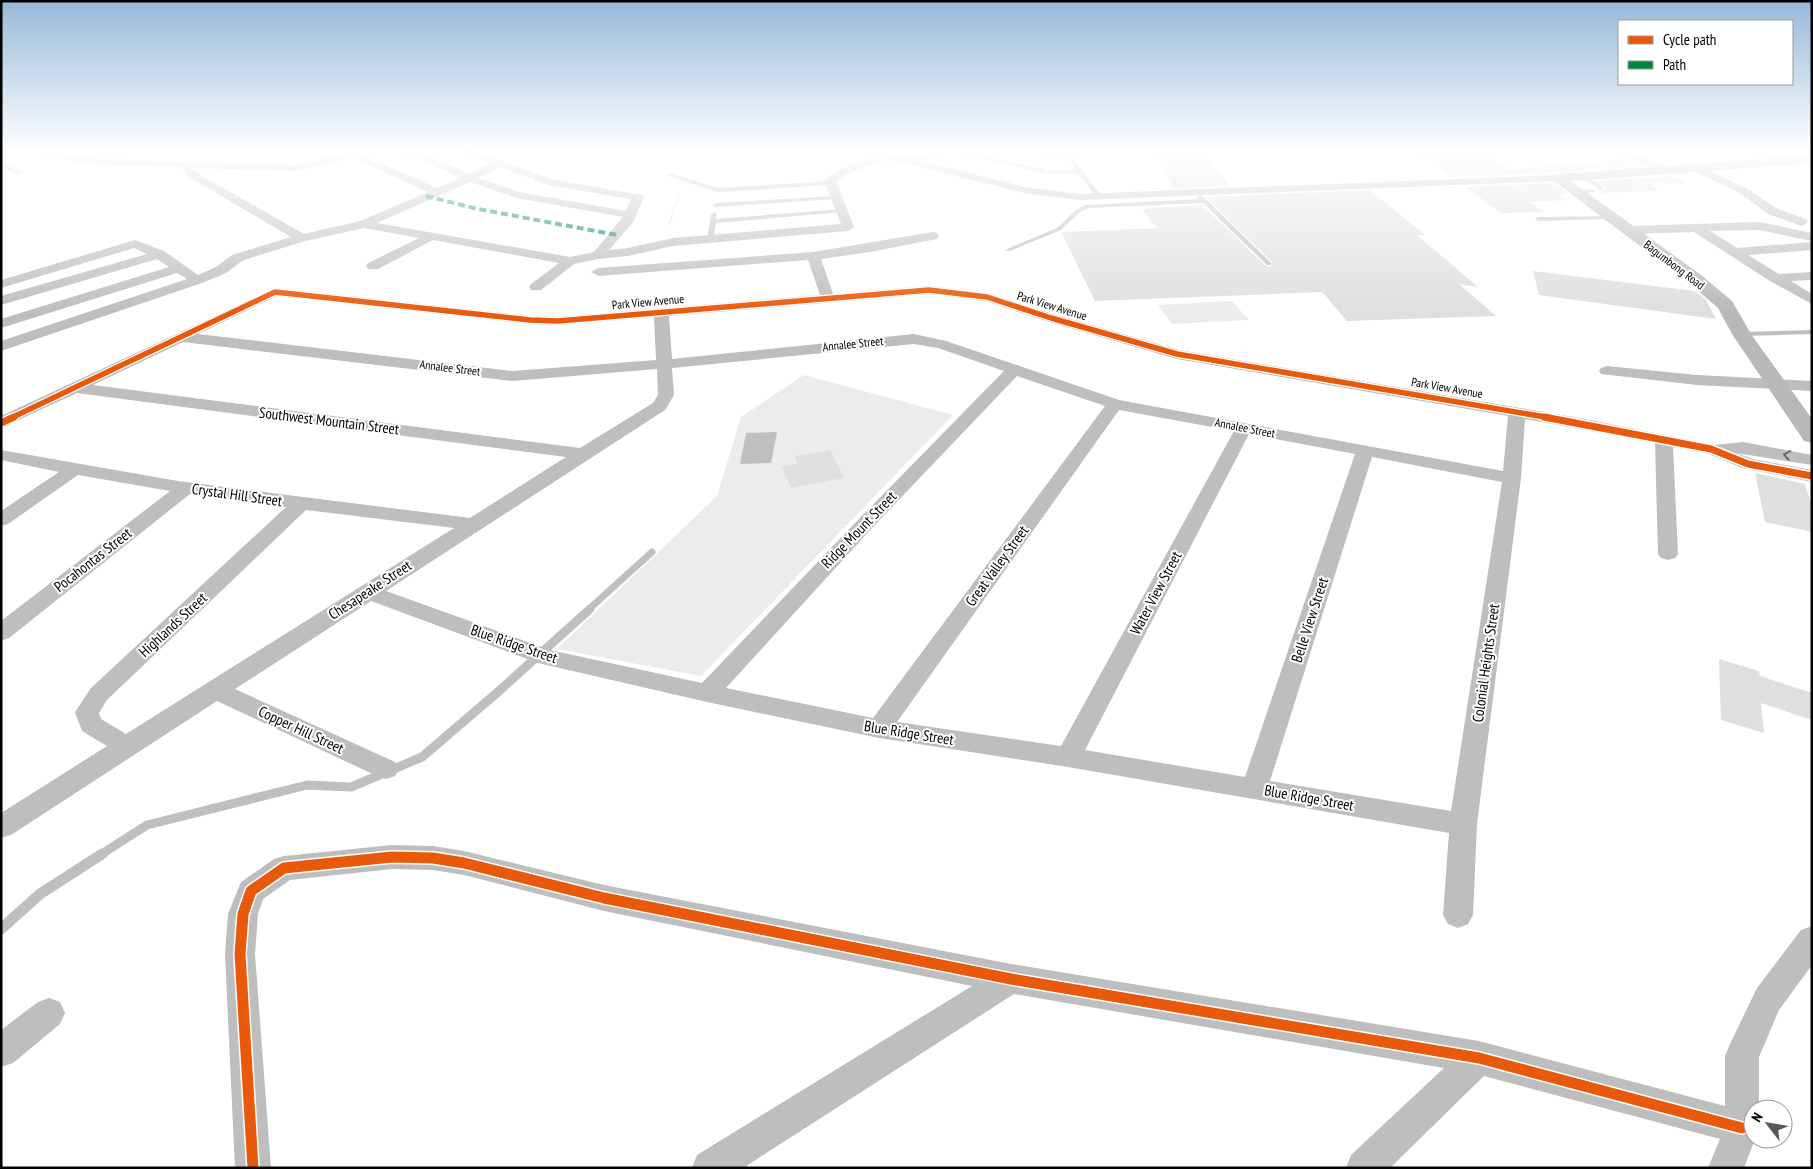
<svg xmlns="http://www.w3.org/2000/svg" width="1813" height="1169" viewBox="0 0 1813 1169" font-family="'PT Sans Narrow',sans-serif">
	<rect width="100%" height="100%" fill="#fff"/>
	<g fill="#ececec">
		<polygon points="1740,151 1812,151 1812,154 1764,158"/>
		<polygon points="1232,301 1249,320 1172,324 1158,305"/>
		<polygon points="804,375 953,415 701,676 557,649 717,496 741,417"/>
	</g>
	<polygon fill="#bfbfbf" points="777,432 771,463 740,464 746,433"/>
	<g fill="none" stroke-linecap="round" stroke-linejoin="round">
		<polyline stroke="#bfbfbf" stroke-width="7" points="588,610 652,552"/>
		<polyline stroke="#bfbfbf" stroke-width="9" points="100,855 147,825 307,785 351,787 422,757 499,691 590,609"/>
		<polyline stroke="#bfbfbf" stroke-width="11" points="1,929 40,894 102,854"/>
	</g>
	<g fill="#dfdfdf">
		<polygon points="1153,151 1205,151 1216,171 1219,171 1228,186 1173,188"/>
		<polygon points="1415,151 1480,151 1511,169 1626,159 1643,166 1551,173 1452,177"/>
		<polygon points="1670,176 1683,181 1682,184 1651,183 1658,191 1596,193 1595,189 1599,192 1606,189 1598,181"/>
		<polygon points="1554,183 1568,194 1557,194 1568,200 1529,202 1544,212 1502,213 1465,187"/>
		<polygon points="1370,190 1425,235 1417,235 1478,287 1459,284 1496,316 1347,321 1322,292 1095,301 1061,232 1157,228 1142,209 1202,205 1266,266 1271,267 1272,262 1206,197"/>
		<polygon points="1533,271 1695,291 1706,300 1716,319 1539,295"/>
		<polygon points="830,450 844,478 791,488 782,467 797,464 795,456"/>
		<polygon points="1755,473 1805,484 1812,506 1812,532 1765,522"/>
		<polygon points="1719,659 1759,671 1760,676 1812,693 1812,720 1761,703 1764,733 1721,720"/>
	</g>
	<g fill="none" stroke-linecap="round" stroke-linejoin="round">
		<polyline stroke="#b9b9b9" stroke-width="2" stroke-dasharray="0.5 1" stroke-linecap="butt" points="669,225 679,192"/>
		<g fill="#bebebe" fill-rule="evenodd">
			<polygon points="952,151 961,151 1047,170 1076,170 1065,155 1070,154 1102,197 1097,198 1079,174 1047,174"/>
			<polygon points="1,163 22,171 23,172 20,174 1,167"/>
			<polygon points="670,173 718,188 830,181 833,183 830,185 718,192 668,176 667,175"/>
			<polygon points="1579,174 1598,183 1604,189 1599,190 1594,185 1577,177 1576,176"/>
			<polygon points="1592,189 1594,190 1594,192 1576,194 1573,192"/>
			<polygon points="1200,195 1207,200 1271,263 1271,265 1267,265 1203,203 1089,208 1080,212 1061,230 1010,251 1005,250 1057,228 1076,210 1086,205 1199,199 1197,197"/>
			<polygon points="836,196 838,197 838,199 716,207 713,205 716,203"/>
			<polygon points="842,209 845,211 844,212 716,223 713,239 710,241 707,239 711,214 714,212 717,214 716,219"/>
			<polygon points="1611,216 1613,217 1613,219 1538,221 1535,219 1538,217"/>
			<polygon points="1812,330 1812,334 1742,336 1738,334 1742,332"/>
		</g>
		<g fill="#bebebe" fill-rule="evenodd">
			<path d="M40,151H57L85,158L295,165L354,151H366L362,155L437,188L461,178L414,157L394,153L393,151L421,152L470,174L490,163L466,152L477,151L550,179L642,195L644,197L633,222L609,250L628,248L673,238L841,224L824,180L840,169L875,156L865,153L864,151H881L911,158L930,151H944L943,153L922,161L1025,187L1080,194L1557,175L1563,178L1557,181L1080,200L1025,193L887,159L848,173L836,181L854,227L848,231L673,246L628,256L598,259L574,264L541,290H531L529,287L531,284L559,263L433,240L378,269H368L366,266L368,263L419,238L364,228L305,241L250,258L242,261L226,273L202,283L1,351V341L187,279L177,273L1,328V319L169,267L157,259L1,305V296L147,254L134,248L1,288V280L135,240L164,251L198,275L216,267L232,255L291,237L189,177L181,167L85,164L41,153ZM353,158L428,192L360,221L304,234L197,173L193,168L295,171ZM500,167L548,185L631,199L626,211L519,192L479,178ZM470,182L517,198L623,217L594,252L570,257L377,223Z"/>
			<polygon points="1033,151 1077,151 1072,157 1068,158 1038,154"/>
			<polygon points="1614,151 1628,151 1673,168 1674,170 1673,172 1665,172 1615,153"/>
			<polygon points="1696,165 1748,189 1776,208 1806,219 1808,222 1802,226 1768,214 1740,193 1692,170 1691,168 1692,166"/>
			<polygon points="1759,222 1812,233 1812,241 1759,230 1710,231 1737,248 1812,242 1812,250 1748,255 1779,274 1812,272 1812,280 1791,281 1812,294 1812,304 1770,281 1694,232 1628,234 1622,230 1628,226"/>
			<path d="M933,232L937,233L939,236L937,239L870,252L821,259L833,294L929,286L987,293L1056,315L1179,350L1591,420L1714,445L1743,442L1812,455V465L1736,453L1753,459L1812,470V482L1742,468L1706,453L1673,447L1678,554L1675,558L1668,560L1661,558L1658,554L1655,443L1525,419L1521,478L1477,824L1473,915L1468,924L1458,928L1448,924L1443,915L1449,833L1068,767L879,738L707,702L538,663L371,601L235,689L395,762L399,769L395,776L386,779L377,776L217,701L11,835L1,838V813L107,746L82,731L75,712L91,688L286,507L190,494L9,638L1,641V621L170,491L78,475L8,524L1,526V511L59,472L1,460V450L178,481L470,518L566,457L77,393L1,428V416L275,288L530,316L558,317L820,295L808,260L598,276L591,272L598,268L813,252ZM929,294L985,301L1046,321L1177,359L1508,416L1503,471L1119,400L946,341L914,334L672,359L669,316ZM277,296L530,324L558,325L654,317L656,360L513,371L198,334ZM183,342L513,381L657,369L658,395L653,403L580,448L93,385ZM914,344L938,348L1004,371L857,521L702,683L550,650L386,591L665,410L674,395L672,368ZM1017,376L1105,406L873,718L726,688L871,529ZM1119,410L1234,431L1061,746L897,722ZM1249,434L1355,454L1245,777L1085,750ZM1372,457L1502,482L1451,811L1270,781ZM306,510L454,528L126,734L101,719L99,713L107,700Z"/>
			<polygon points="1607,366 1697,375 1812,381 1812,391 1697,385 1601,374 1599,371 1601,368"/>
			<polygon points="392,845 433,846 464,851 604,885 1011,964 1479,1041 1725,1106 1725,1056 1730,1044 1757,988 1801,930 1812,926 1812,965 1779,1010 1759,1057 1759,1109 1753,1109 1753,1139 1755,1139 1744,1168 1708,1168 1720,1139 1484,1076 1390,1168 1346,1168 1351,1155 1444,1068 1014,994 743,1168 692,1168 697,1155 972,986 604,911 464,875 433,870 392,869 290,880 263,899 258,914 255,954 271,1168 235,1168 225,954 228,914 241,882 274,859 284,856"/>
			<polygon points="49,998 60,1002 65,1013 60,1024 13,1063 1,1067 1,1030 38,1002"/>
		</g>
		<polygon fill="#b8b8b8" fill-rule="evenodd" points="1812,155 1812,163 1571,181 1701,275 1732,301 1751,334 1812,419 1812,443 1804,441 1732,334 1718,308 1689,283 1550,178 1552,175 1557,174"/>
		<g stroke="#00873e" stroke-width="4" stroke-dasharray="7 4" stroke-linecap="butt">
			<polyline points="468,151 471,152"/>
			<polyline points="426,196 478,209 617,235"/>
		</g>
		<defs>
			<polyline id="cycleway-far2" points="11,418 275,292 530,320 558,321 929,290 987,297 1051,318 1177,354 1551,418"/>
			<g id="cycleway-far1">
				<polyline points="1544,417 1711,449 1748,464 1812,476"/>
				<polyline points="1,423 14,417"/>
			</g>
			<polyline id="cycleway" points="253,1168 240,954 243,914 251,891 284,868 392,857 433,858 464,863 604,898 1011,979 1479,1058 1742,1128"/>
		</defs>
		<use href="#cycleway-far2" stroke="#fff" stroke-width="8"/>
		<use href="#cycleway-far1" stroke="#fff" stroke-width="10"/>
		<use href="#cycleway" stroke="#fff" stroke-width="14"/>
		<use href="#cycleway-far2" stroke="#e8590c" stroke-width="5.5"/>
		<use href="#cycleway-far1" stroke="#e8590c" stroke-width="7"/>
		<use href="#cycleway" stroke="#e8590c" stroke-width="11"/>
	</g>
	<defs><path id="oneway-chevron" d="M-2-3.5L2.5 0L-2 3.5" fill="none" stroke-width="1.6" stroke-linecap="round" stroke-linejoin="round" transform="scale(1.25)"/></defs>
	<use stroke="#686868" href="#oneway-chevron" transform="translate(1787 455) rotate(-169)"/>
	<linearGradient id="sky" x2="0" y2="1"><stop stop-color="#97b8d8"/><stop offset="0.48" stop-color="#fff"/><stop offset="1" stop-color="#fff" stop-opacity="0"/></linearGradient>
	<rect width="1813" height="314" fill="url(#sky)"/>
	<g text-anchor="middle" stroke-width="4" stroke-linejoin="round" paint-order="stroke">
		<g font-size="12" fill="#000" stroke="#fff">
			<text transform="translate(1674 265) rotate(37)" y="4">Bagumbong Road</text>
			<text transform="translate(648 302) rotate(-5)" y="4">Park View Avenue</text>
			<text transform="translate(1052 306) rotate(17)" y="4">Park View Avenue</text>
			<text transform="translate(853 344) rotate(-6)" y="4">Annalee Street</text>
			<text transform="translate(450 368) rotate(7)" y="4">Annalee Street</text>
			<text transform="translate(1447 388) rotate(10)" y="4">Park View Avenue</text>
			<text transform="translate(1245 428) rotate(11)" y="4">Annalee Street</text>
		</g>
		<g font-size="15" fill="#000" stroke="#fff">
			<text transform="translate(329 421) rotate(7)" y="5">Southwest Mountain Street</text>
			<text transform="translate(237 495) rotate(8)" y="5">Crystal Hill Street</text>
			<text transform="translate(859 530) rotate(-46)" y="5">Ridge Mount Street</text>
			<text transform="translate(93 560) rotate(-38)" y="5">Pocahontas Street</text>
			<text transform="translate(997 566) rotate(-54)" y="5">Great Valley Street</text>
			<text transform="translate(370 590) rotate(-33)" y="5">Chesapeake Street</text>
			<text transform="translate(1156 593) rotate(-62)" y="5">Water View Street</text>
			<text transform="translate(1310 620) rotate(-72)" y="5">Belle View Street</text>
			<text transform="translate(173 625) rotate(-43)" y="5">Highlands Street</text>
			<text transform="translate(514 644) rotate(19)" y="5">Blue Ridge Street</text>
			<text transform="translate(1486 663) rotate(-82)" y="5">Colonial Heights Street</text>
			<text transform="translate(301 730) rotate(25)" y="5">Copper Hill Street</text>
			<text transform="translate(909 733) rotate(9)" y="5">Blue Ridge Street</text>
			<text transform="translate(1309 798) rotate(10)" y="5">Blue Ridge Street</text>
		</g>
	</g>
	<rect width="1813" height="1169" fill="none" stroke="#000000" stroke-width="5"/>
	<rect x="1618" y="20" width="175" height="65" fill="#ffffff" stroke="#999999"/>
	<rect x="1628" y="36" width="25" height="8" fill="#e8590c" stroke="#999999"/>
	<text x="1663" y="45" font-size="15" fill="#000000">Cycle path</text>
	<rect x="1628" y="61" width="25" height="8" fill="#00873e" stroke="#999999"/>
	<text x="1663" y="70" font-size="15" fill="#000000">Path</text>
	<g transform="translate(1768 1124) rotate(301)"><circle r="24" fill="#ffffff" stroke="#999999"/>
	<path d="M0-4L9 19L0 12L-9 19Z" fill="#595959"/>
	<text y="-8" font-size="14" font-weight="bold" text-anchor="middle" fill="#000000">N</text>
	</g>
</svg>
